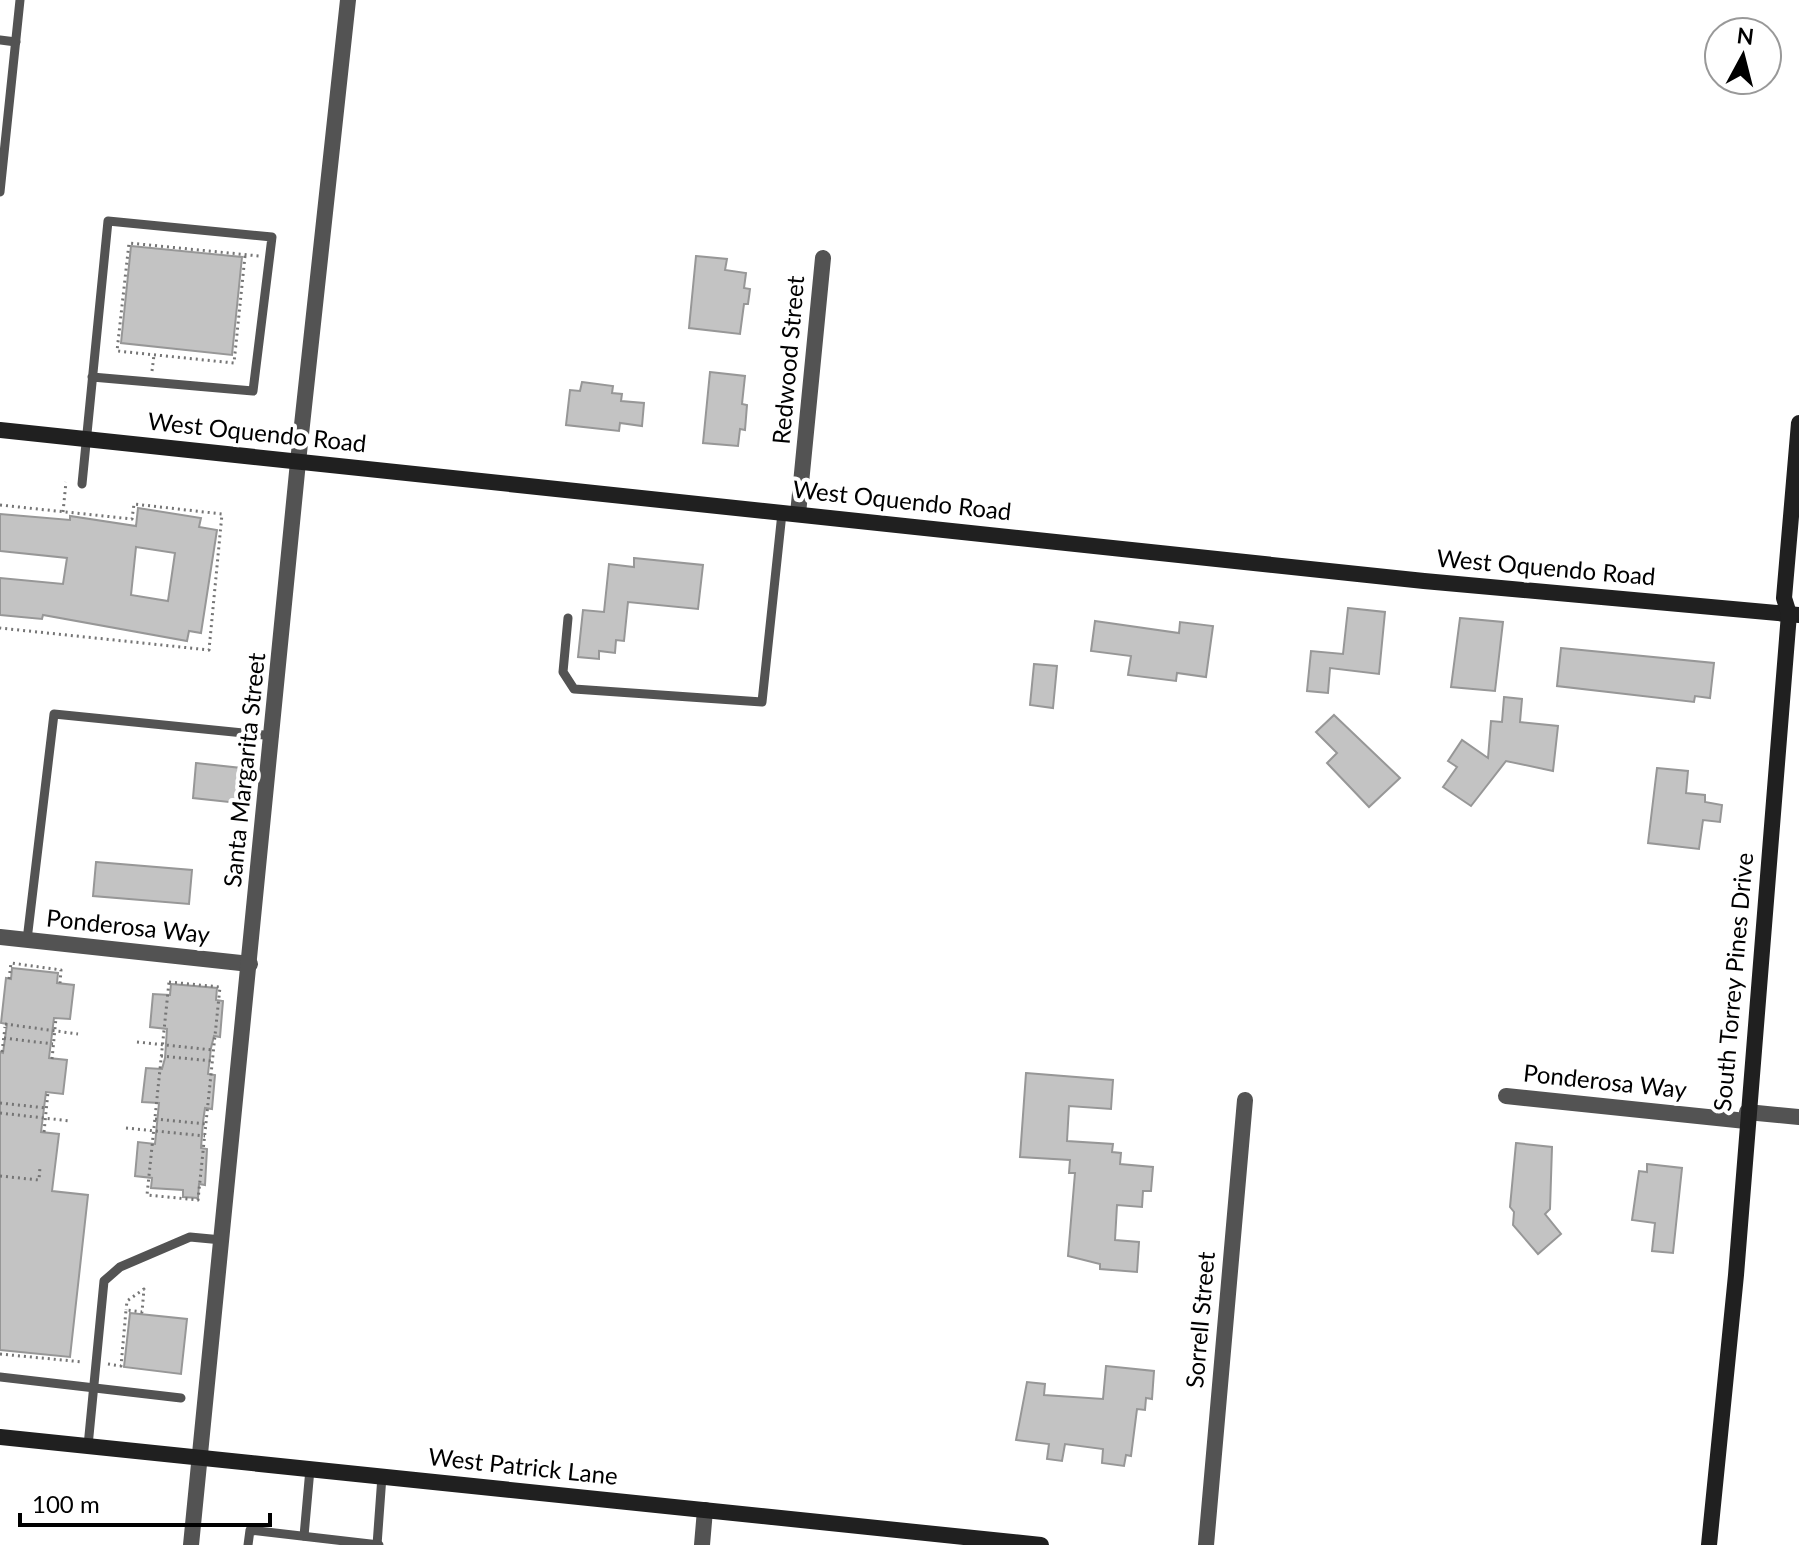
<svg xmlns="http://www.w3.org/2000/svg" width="1799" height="1545" viewBox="0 0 1799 1545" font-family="Lato,sans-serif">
	<rect width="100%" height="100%" fill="#fff"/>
	<g fill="#c3c3c3" stroke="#979797" stroke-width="2" fill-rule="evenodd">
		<polygon points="131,246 242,257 232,355 121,343"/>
		<polygon points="696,256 727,259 725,270 746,273 744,288 750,289 748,304 744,304 740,334 689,328"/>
		<polygon points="710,372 745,376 742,404 747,405 745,430 740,429 738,446 703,443"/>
		<polygon points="582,382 613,386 612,393 622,394 621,401 644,403 642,426 620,423 619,431 566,425 570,390 580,391"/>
		<path d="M138,508L201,518L199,527L217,530L201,633L189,631L187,641L43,615L42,619L0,615V578L63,584L67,558L0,551V514L70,520V516L136,526ZM136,547L175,553L168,601L131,595Z"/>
		<polygon points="634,558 703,565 698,609 628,602 624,641 616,640 615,653 599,651 599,659 578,657 583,610 604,612 609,564 634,567"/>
		<polygon points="1348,608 1385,612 1379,674 1330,668 1328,693 1307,691 1311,651 1343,654"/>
		<polygon points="1460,618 1503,622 1495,691 1451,687"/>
		<polygon points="1095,621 1179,633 1180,622 1213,626 1206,677 1177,673 1176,681 1128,675 1131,656 1091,651"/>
		<polygon points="1561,648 1714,663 1710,698 1695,696 1694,702 1557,686"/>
		<polygon points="1034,664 1057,666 1053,708 1030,705"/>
		<polygon points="1504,697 1522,699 1520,722 1558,726 1553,771 1506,761 1471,806 1443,787 1457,767 1448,761 1462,740 1488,758 1491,721 1502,722"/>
		<polygon points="1334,715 1400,778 1369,807 1327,763 1337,753 1316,732"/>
		<polygon points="196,763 241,768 238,803 193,798"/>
		<polygon points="1657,768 1688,771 1686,793 1705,795 1705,802 1722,805 1720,822 1703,820 1699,849 1648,843"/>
		<polygon points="96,862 192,870 189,904 93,896"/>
		<polygon points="12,968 58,973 57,983 74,985 70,1019 54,1018 49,1058 67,1060 63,1094 46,1092 41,1132 59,1134 52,1191 88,1195 70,1357 0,1350 0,1052 3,1053 7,1024 1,1023 6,978 11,979"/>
		<polygon points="171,984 217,988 216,1000 223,1001 220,1037 214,1036 211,1048 208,1074 215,1075 212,1109 205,1108 203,1122 201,1148 207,1149 205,1185 199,1184 198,1198 183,1197 183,1190 151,1188 152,1178 135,1176 138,1142 155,1144 159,1103 142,1102 146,1068 162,1069 165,1058 167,1029 150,1027 153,994 170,995"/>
		<polygon points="1026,1073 1113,1080 1111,1109 1069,1106 1067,1141 1113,1144 1112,1152 1121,1153 1120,1164 1153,1167 1151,1191 1143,1191 1142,1207 1117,1205 1115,1240 1139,1242 1137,1272 1100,1269 1100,1264 1068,1256 1075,1173 1069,1173 1070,1160 1020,1157"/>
		<polygon points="1516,1143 1552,1147 1550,1209 1545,1214 1561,1234 1538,1254 1513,1225 1514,1212 1510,1207"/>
		<polygon points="1647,1164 1682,1168 1673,1253 1652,1251 1655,1223 1632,1220 1639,1171 1647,1172"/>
		<polygon points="130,1313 187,1319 181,1374 124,1367"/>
		<polygon points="1106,1366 1154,1371 1152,1399 1146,1398 1145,1410 1137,1409 1131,1456 1126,1455 1124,1466 1102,1463 1103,1449 1065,1444 1062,1461 1047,1459 1049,1444 1016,1440 1027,1382 1045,1384 1044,1395 1103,1399"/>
	</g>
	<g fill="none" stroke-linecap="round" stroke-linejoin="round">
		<g stroke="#757575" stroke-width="3" stroke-dasharray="2 4" stroke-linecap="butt">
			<polyline points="245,256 234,363 117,351 129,243 259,256"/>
			<polyline points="152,371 154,355"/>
			<polyline points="0,505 132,519 134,504 222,514 209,650 0,628"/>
			<polyline points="63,512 66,482"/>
			<polyline points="9,979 11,963 61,970 60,983"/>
			<polygon points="169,982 220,987 198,1200 147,1195"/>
			<polyline points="5,1024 78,1034"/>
			<polyline points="4,1038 53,1044"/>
			<polyline points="137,1042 213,1050"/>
			<polyline points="2,1052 5,1027"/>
			<polyline points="161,1056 212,1061"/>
			<polyline points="52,1059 56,1018"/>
			<polyline points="0,1103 46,1108"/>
			<polyline points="0,1113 70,1121"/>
			<polyline points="155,1119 206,1124"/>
			<polyline points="126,1128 205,1136"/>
			<polyline points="44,1132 48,1092"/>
			<polyline points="0,1176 39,1180 40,1167"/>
			<polyline points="0,1354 83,1362"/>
			<polyline points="108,1364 121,1366 126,1310 142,1312 144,1289 127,1301 126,1310"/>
		</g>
		<g stroke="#535353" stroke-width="9">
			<polyline points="0,40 16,42"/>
			<polyline points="0,192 20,0"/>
			<polyline points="82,484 108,221 272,237 253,391 92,377"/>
			<polyline points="568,618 563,672 574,689 762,702 782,513"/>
			<polyline points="27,940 54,714 274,736"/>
			<polyline points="0,1377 181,1398"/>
			<polyline points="88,1446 104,1281 120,1267 190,1237 222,1240"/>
			<polyline points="304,1536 310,1469"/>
			<polyline points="248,1545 250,1530 379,1545"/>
			<polyline points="377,1545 382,1476"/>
		</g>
		<g stroke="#535353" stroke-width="16">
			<polyline points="798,514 823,258"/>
			<polyline points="0,937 250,964"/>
			<polyline points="1506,1096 1746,1121"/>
			<polyline points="1747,1112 1799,1117"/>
			<polyline points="191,1545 298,462 348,0"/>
			<polyline points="702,1545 705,1510"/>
			<polyline points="1206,1545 1245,1100"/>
		</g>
		<g stroke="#202020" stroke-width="16">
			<polyline points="0,430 1424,581 1799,615"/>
			<polyline points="0,1437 1041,1545"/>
			<polyline points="1709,1545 1736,1275 1789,614 1784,598 1799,423"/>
		</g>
	</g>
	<g text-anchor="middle" stroke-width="8" stroke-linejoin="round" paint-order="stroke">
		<g font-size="24" fill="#000" stroke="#fff">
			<text transform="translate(789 360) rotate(-85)" y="8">Redwood Street</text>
			<text transform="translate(257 433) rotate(6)" y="8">West Oquendo Road</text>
			<text transform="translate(902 501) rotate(6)" y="8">West Oquendo Road</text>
			<text transform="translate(1546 568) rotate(5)" y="8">West Oquendo Road</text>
			<text transform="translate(245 770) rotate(-84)" y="8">Santa Margarita Street</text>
			<text transform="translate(128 927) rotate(6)" y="8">Ponderosa Way</text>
			<text transform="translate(1734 982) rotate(-85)" y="8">South Torrey Pines Drive</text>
			<text transform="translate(1605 1082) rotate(6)" y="8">Ponderosa Way</text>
			<text transform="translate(1201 1320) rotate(-85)" y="8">Sorrell Street</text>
			<text transform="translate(523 1467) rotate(6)" y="8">West Patrick Lane</text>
		</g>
	</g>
	<g transform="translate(1743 56) rotate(7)"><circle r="38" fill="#ffffff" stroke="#999999" stroke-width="2"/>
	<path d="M0-6L14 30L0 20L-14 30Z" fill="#000000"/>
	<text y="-12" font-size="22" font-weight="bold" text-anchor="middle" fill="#000000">N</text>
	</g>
	<path d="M20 1513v12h250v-12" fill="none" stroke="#000000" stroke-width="4"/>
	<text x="32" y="1513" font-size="24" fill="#000000" stroke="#ffffff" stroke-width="6" paint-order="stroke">100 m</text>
</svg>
